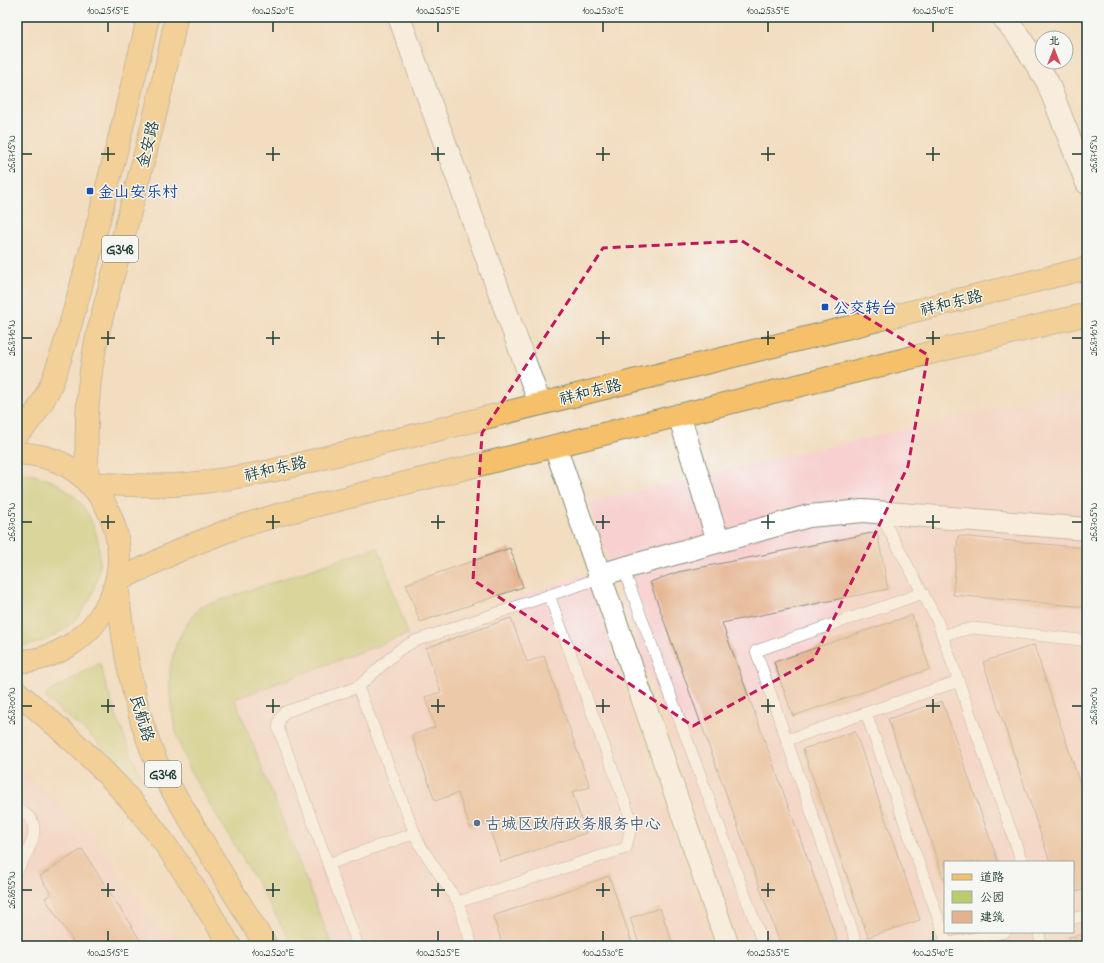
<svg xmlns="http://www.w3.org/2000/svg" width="1104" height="963" viewBox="0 0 1104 963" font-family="'Indie Flower','LXGW WenKai TC',sans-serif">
	<rect width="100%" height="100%" fill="#f6f6f2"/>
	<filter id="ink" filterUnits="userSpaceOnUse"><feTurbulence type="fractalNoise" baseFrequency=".025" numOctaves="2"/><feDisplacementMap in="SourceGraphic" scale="8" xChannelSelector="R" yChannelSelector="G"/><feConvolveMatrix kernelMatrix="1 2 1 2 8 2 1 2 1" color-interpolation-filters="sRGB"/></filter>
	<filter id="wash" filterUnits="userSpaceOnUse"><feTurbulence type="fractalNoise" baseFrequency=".012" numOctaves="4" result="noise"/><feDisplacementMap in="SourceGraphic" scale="16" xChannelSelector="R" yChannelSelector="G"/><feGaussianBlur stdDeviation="0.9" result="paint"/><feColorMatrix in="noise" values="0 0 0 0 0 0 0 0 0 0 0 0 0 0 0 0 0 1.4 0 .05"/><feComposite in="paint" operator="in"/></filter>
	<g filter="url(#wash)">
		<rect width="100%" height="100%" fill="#f2ddc0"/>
		<g fill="#f7d0cf" fill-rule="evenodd">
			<path d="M1087,387V946H742L589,502ZM945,862H1073V932H945Z"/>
			<polygon points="586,574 711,946 332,946 235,699 408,634"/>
			<polygon points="17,766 24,771 98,842 166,938 176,933 183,946 17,946"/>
		</g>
		<g fill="#bbcc6f" stroke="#6d8452">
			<path d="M17,472C27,474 37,475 47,479C112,505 117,595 60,632C48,640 32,646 17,646Z"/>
			<path d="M378,547L408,634L235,699L332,946H293C272,909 251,872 229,836C216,813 200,791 189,767C174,737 164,688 173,655C178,636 188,621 200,607Z"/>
			<path d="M100,663C111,704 125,743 144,781L140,784L89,734L46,699L47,693Z"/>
		</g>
		<g id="blocks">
			<g fill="#e5b28e">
				<polygon points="877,532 888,589 722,623 837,940 819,946 781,946 650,582 678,572"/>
				<polygon points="958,536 1087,548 1087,607 953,595"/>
				<polygon points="510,548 523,587 420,622 406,584"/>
				<polygon points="912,615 930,669 793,716 774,662"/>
				<polygon points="511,618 527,662 544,656 590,787 572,792 586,833 501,862 487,822 470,828 458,793 435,801 412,735 435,727 425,697 441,692 426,648"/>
				<polygon points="1034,645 1087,805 1087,888 1073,893 1073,862 1050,862 983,662"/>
				<polygon points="942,701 998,862 945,862 945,882 888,719"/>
				<polygon points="855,731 920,920 868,937 803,749"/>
				<polygon points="17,838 22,841 17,850"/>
				<polygon points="82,849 144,946 76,946 45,898 51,894 40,876"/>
				<polygon points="609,876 633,946 498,946 501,940 493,916"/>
				<polygon points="660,908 673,945 669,946 640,946 630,918"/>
				<polygon points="1087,934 1087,946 1071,946 1069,937"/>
			</g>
		</g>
	</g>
	<g filter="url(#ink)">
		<use href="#blocks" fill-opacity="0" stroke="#888d7a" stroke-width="1"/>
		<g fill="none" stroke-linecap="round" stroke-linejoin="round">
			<defs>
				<g id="lane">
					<polyline points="879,512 937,620 1022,862"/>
					<polyline points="623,568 764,946"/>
					<polyline points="943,635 973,628 1081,640 1087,642"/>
					<polyline points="358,687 419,844 458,902 472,946"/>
					<polyline points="866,713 948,946"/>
					<polyline points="787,740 959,681"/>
					<path d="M17,809C20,811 25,813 28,816C44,829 24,858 17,871"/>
					<polyline points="328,864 415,833"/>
					<polyline points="458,902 626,848 632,822 549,595"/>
					<polyline points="1073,918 1087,916"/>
					<polyline points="1039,932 1041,946"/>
					<polyline points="358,946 278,727 280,719 285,712 358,687 399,650 415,641 600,578"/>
					<polyline points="856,946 853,933 756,651 923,593"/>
					<polyline points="935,946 1005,932"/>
				</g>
				<g id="street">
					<polyline points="399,17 540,404"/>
					<polyline points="1003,17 1020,38 1047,81 1087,183"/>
					<polyline points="679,415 718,541"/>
					<polyline points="555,446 728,946"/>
					<polyline points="599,575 809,516 863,511 1087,529"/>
				</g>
				<g id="primary">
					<path d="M88,483C117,485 145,486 174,485C206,483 239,477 271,471L1087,268"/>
					<polyline points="117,581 184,548 232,529 281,514 1087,314"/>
				</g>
				<g id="highway">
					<path d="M17,434C47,408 57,370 68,333C77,302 85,271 94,239C111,172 128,104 144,36L148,17"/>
					<path d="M17,453C34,454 51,457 67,466C115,494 134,558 106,606C97,623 85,636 69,646C54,655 35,662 17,661"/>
					<path d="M88,483C85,437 86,392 95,347C102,311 114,274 123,238C142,165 163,91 176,17"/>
					<path d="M117,581C122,642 132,704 156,761C164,779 178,799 188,816C213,860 240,903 266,946"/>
					<path d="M17,692C62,730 106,769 143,815C176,856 203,901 230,946"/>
				</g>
			</defs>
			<use href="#lane" stroke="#888d7a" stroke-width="12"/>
			<use href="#street" stroke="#888d7a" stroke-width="24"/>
			<use href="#primary" stroke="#888d7a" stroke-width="24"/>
			<use href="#highway" stroke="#888d7a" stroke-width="24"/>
			<use href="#lane" stroke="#fff" stroke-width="11"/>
			<use href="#street" stroke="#fff" stroke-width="22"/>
			<use href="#primary" stroke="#f6c06b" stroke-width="22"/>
			<use href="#highway" stroke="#f6c06b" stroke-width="22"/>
		</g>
	</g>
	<path d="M0 0H1104V963H0ZM742,241L928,355L908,466L814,659L693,726L473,580L482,433L603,248Z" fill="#f2ddc0" fill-opacity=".55" fill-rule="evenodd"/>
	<path fill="none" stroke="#c2185b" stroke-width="3" stroke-dasharray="8 5" stroke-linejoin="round" d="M742,241L928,355L908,466L814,659L693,726L473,580L482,433L603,248Z"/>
	<path fill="none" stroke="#1f3d34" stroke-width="1.5" d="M108,22V32M273,22V32M438,22V32M603,22V32M768,22V32M933,22V32M108,147V161M273,147V161M438,147V161M603,147V161M768,147V161M933,147V161M22,154H32M101,154H115M266,154H280M431,154H445M596,154H610M761,154H775M926,154H940M1072,154H1082M108,331V345M273,331V345M438,331V345M603,331V345M768,331V345M933,331V345M22,338H32M101,338H115M266,338H280M431,338H445M596,338H610M761,338H775M926,338H940M1072,338H1082M108,515V529M273,515V529M438,515V529M603,515V529M768,515V529M933,515V529M22,522H32M101,522H115M266,522H280M431,522H445M596,522H610M761,522H775M926,522H940M1072,522H1082M108,699V713M273,699V713M438,699V713M603,699V713M768,699V713M933,699V713M22,706H32M101,706H115M266,706H280M431,706H445M596,706H610M761,706H775M926,706H940M1072,706H1082M108,883V897M273,883V897M438,883V897M603,883V897M768,883V897M22,890H32M101,890H115M266,890H280M431,890H445M596,890H610M761,890H775M108,931V941M273,931V941M438,931V941M603,931V941M768,931V941M933,931V941"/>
	<g fill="#1a4fb4" stroke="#f6f6f2" stroke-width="1.5">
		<rect x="86" y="187" width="8" height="8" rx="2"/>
		<rect x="821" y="303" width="8" height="8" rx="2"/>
	</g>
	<circle fill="#5c6f8a" stroke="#f6f6f2" stroke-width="1.5" cx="477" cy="823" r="4"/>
	<g text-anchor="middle" stroke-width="3" stroke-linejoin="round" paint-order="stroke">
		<g fill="#f6f6f2" stroke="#60746d" stroke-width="1">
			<rect x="102" y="236" width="36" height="26" rx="3"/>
			<rect x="145" y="761" width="36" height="26" rx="3"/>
		</g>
		<g font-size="15" font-weight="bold" fill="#1f3d34">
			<text x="120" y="254">G348</text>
			<text x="163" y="779">G348</text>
		</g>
		<g font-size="16" fill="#1f3d34" stroke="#f6f6f2">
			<text transform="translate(147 144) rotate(-76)" y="6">金安路</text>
			<text transform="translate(951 302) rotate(-14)" y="6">祥和东路</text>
			<text transform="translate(590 391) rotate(-14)" y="6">祥和东路</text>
			<text transform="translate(275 468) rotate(-13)" y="6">祥和东路</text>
			<text transform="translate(143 718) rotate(73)" y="6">民航路</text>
		</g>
		<g font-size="16" fill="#164399" stroke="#f6f6f2" text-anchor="start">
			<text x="98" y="197">金山安乐村</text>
			<text x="833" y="313">公交转台</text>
		</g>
		<g font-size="16" fill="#4e5e75" stroke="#f6f6f2" text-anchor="start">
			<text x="485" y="829">古城区政府政务服务中心</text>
		</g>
	</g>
	<rect width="1104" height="963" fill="none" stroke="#f6f6f2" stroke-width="44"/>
	<rect x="944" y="861" width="130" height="72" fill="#f6f6f2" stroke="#a0aca6"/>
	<rect x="952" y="874" width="20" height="6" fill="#f6c06b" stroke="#a0aca6"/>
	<text x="980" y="881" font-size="12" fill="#1f3d34">道路</text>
	<rect x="952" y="891" width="20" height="12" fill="#bbcc6f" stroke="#a0aca6"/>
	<text x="980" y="901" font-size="12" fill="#1f3d34">公园</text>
	<rect x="952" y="911" width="20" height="12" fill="#e5b28e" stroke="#a0aca6"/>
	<text x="980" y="921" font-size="12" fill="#1f3d34">建筑</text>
	<g transform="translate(1054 50)"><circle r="19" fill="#f6f6f2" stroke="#a0aca6"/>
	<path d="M0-3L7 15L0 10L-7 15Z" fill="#d1495b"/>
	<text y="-6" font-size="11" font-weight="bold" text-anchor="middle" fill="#1f3d34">北</text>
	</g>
	<rect x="22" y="22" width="1060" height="919" fill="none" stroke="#1f3d34" stroke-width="1.5"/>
	<g font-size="10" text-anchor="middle" fill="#1f3d34">
		<text x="108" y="14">100.2515°E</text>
		<text x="273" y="14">100.2520°E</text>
		<text x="438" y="14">100.2525°E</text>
		<text x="603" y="14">100.2530°E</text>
		<text x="768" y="14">100.2535°E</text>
		<text x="933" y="14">100.2540°E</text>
		<text transform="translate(11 154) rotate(-90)" y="4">26.8715°N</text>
		<text transform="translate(1093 154) rotate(-90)" y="4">26.8715°N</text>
		<text transform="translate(11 338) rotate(-90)" y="4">26.8710°N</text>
		<text transform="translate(1093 338) rotate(-90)" y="4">26.8710°N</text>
		<text transform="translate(11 522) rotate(-90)" y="4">26.8705°N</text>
		<text transform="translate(1093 522) rotate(-90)" y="4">26.8705°N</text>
		<text transform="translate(11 706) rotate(-90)" y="4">26.8700°N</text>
		<text transform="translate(1093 706) rotate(-90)" y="4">26.8700°N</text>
		<text transform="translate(11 890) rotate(-90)" y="4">26.8695°N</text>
		<text x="108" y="956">100.2515°E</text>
		<text x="273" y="956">100.2520°E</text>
		<text x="438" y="956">100.2525°E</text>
		<text x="603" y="956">100.2530°E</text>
		<text x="768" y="956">100.2535°E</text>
		<text x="933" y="956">100.2540°E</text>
	</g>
</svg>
